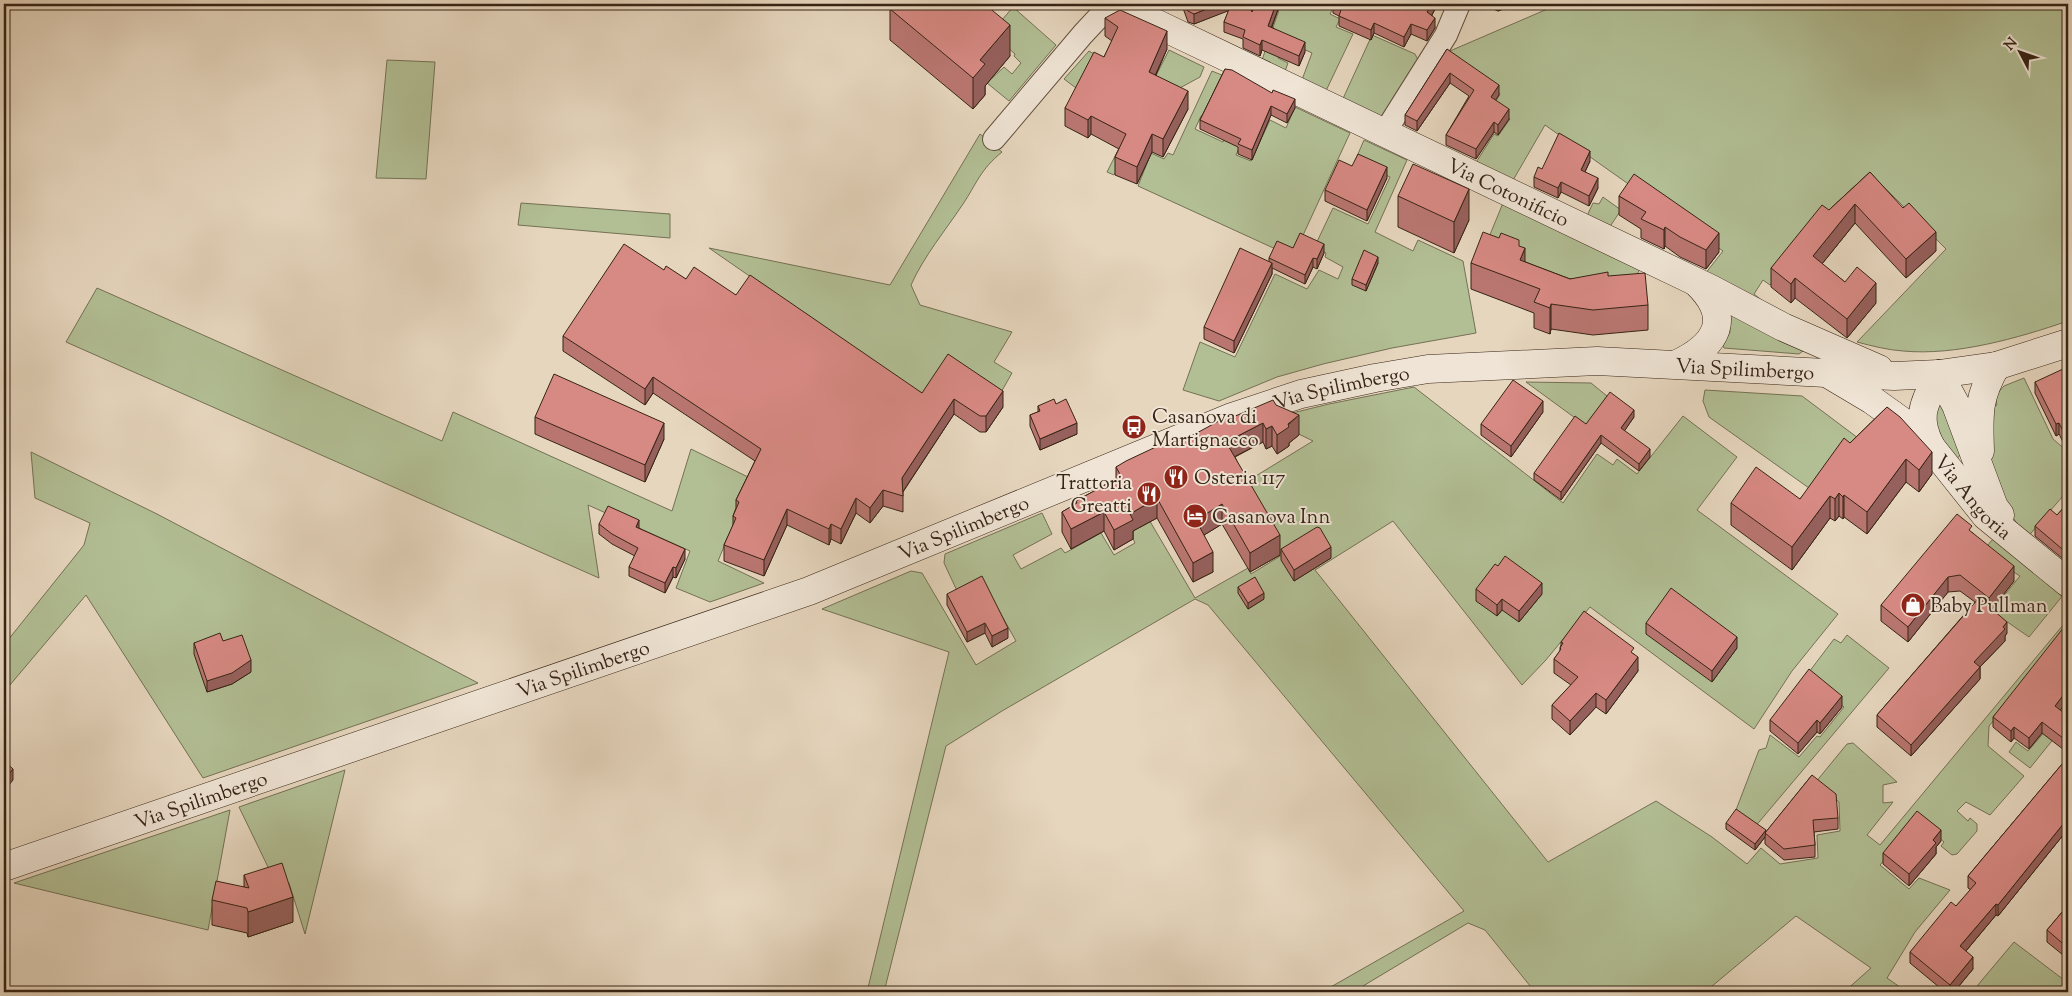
<svg xmlns="http://www.w3.org/2000/svg" width="2072" height="996" viewBox="0 0 2072 996" font-family="'Sorts Mill Goudy',serif">
	<rect width="100%" height="100%" fill="#e6d6be"/>
	<filter id="stains"><feTurbulence type="fractalNoise" baseFrequency=".004" numOctaves="4"/><feColorMatrix values="0 0 0 0 .2 0 0 0 0 .09 0 0 0 0 .02 0 0 0 .5 -.17"/></filter>
	<radialGradient id="worn" r=".72"><stop offset=".6" stop-color="#630" stop-opacity="0"/><stop offset="1" stop-color="#630" stop-opacity=".3"/></radialGradient>
	<g fill="#b2be94" stroke="#747154">
		<polygon points="1281,4 1294,7 1296,4 1335,4 1330,14 1340,19 1336,27 1353,34 1324,95 1305,87 1303,77 1312,53 1286,41 1278,58 1288,63 1283,77 1260,66"/>
		<path d="M1559,4H2068V321C2018,338 1956,356 1903,351C1888,350 1872,346 1857,342L1946,249L1878,181L1822,220L1770,285L1763,280L1754,294L1764,302L1705,274L1723,251L1545,125L1512,182L1475,164L1494,134L1498,136L1510,119L1493,106L1500,94L1443,54Z"/>
		<polygon points="1013,7 1056,45 1009,101 987,83 1004,67 1012,74 1021,63 1014,56 1015,54 991,33"/>
		<polygon points="1372,35 1415,54 1419,62 1382,122 1341,103"/>
		<polygon points="1169,50 1204,67 1200,77 1167,95 1154,94 1114,175 1107,172"/>
		<polygon points="1089,51 1149,87 1080,91 1064,79"/>
		<polygon points="387,60 435,62 426,179 376,178"/>
		<polygon points="1212,71 1224,76 1204,115 1201,116 1195,129 1223,142 1228,131 1243,139 1236,155 1251,161 1270,120 1286,128 1295,107 1350,133 1293,257 1138,186 1151,153 1164,159 1168,153 1173,155"/>
		<path d="M980,134L1002,152C980,170 977,183 963,204C945,231 924,256 911,285L920,305L1012,332L994,362L1012,373L1000,394L924,397L709,248L890,285Z"/>
		<polygon points="1364,140 1407,160 1375,232 1413,251 1418,240 1463,261 1476,333 1392,348 1323,364 1277,377 1219,401 1183,390 1200,342 1235,357 1275,274 1307,289 1319,270 1338,279 1343,267 1325,257 1326,253 1315,246 1333,208 1368,224 1390,177 1355,161"/>
		<polygon points="1603,197 1621,210 1609,228 1586,218 1593,203 1599,204"/>
		<polygon points="521,203 670,214 670,238 518,225"/>
		<polygon points="1503,203 1640,269 1635,278 1611,299 1503,252 1482,254"/>
		<polygon points="97,288 442,441 453,412 672,511 691,449 752,479 718,561 764,583 710,602 676,588 690,551 588,505 599,578 66,342"/>
		<polygon points="1730,314 1802,348 1803,351 1799,354 1724,348 1723,346 1730,332"/>
		<polygon points="2024,378 2053,439 2068,452 2068,490 2026,539 2005,504 1990,467 1989,408 1997,405 1995,396 2004,386"/>
		<polygon points="1526,382 1591,383 1607,396 1586,426"/>
		<polygon points="1414,387 1563,503 1597,454 1613,465 1617,459 1637,474 1683,416 1737,457 1697,510 1838,614 1792,671 1754,729 1590,607 1545,661 1522,685 1393,521 1315,570 1548,862 1656,801 1712,837 1747,864 1761,848 1780,864 1818,858 1817,835 1840,831 1839,802 1815,783 1847,744 1853,743 1897,782 1883,785 1883,803 1893,802 1867,835 1880,845 2068,619 2068,629 2035,670 2068,697 2068,721 2030,768 2009,752 2016,742 2028,751 2059,715 2023,686 1989,726 1988,746 2024,776 1990,815 1966,802 1957,811 1968,821 1970,818 1977,824 1977,831 1957,854 1952,855 1941,846 1944,842 1918,820 1880,865 1909,889 1919,878 1950,890 1915,932 1887,978 1907,992 1844,992 1871,968 1796,916 1705,992 1535,992 1485,930 1468,923 1353,992 1322,992 1464,911 1208,605 1195,599 1002,711 946,746 884,992 867,992 949,652 822,609 911,571 922,573 976,665 1016,641 984,584 959,595 944,563 945,554 1042,513 1052,534 1013,555 1021,569 1061,548 1065,553 1101,533 1114,555 1135,543 1129,529 1148,518 1195,598 1248,568 1251,574 1282,555 1241,485 1313,441 1268,419 1329,404"/>
		<polygon points="1705,390 1802,396 1866,444 1816,493 1709,417 1703,401"/>
		<polygon points="1937,395 1961,454 1956,460 1952,460 1930,411"/>
		<polygon points="31,452 157,514 478,683 203,778 86,595 4,692 4,645 84,545 90,523 35,498"/>
		<polygon points="1993,539 2064,594 2029,637 1973,598 1979,591 1997,604 2020,576 1982,552"/>
		<polygon points="1847,635 1889,668 1754,828 1736,810 1759,750 1766,748 1770,735 1799,757 1817,736 1820,737 1844,707 1806,676 1834,639 1841,643"/>
		<polygon points="345,770 305,934 289,883 268,867 239,807"/>
		<polygon points="230,810 208,930 14,883"/>
		<polygon points="2014,942 2068,983 2068,992 1972,992"/>
	</g>
	<g fill="none" stroke-linecap="round" stroke-linejoin="round">
		<defs>
			<g id="street">
				<polyline points="1385,132 1446,35 1459,4"/>
				<polyline points="994,139 1083,34 1111,4"/>
			</g>
			<g id="secondary">
				<path id="s1" d="M1124,4L1153,22L1711,289L1783,327L1879,369"/>
				<path d="M1677,364C1717,345 1733,318 1697,283"/>
				<polyline points="1939,374 1956,405 1994,507 2000,515"/>
				<path id="s2" d="M1830,375L1872,400L1914,430L1931,447L1986,516L2068,583"/>
				<path d="M1931,447C1915,416 1924,404 1939,374"/>
				<path d="M1980,451C1979,415 1977,399 1996,366"/>
				<path id="s3" d="M4,867L809,591L1232,417L1301,394L1375,378L1428,369L1597,361L1826,373L1894,376L1939,374L1996,366L2068,343"/>
			</g>
		</defs>
		<use href="#street" stroke="#63503f" stroke-width="24"/>
		<use href="#secondary" stroke="#372415" stroke-width="29"/>
		<use href="#street" stroke="#efe4d5" stroke-width="22"/>
		<use href="#secondary" stroke="#efe4d5" stroke-width="28"/>
	</g>
	<g fill="#b97671" stroke="#372415">
		<polygon points="990,4 990,8 1010,56 985,86 985,95 973,109 890,40 890,9"/>
		<polygon points="1183,4 1248,4 1252,12 1255,4 1280,4 1272,27 1305,52 1299,66 1262,50 1260,56 1243,48 1243,39 1224,32 1224,22 1229,10 1194,24 1188,22 1183,8"/>
		<polygon points="1333,4 1438,4 1432,15 1435,28 1427,41 1411,34 1404,47 1374,33 1371,40 1339,26 1339,16 1333,13"/>
		<polygon points="1482,4 1516,4 1498,11"/>
		<polygon points="1105,18 1167,49 1156,75 1188,109 1163,157 1152,152 1137,184 1115,175 1115,157 1119,149 1091,134 1088,138 1065,126 1065,108 1104,57 1112,41 1105,36"/>
		<polygon points="1447,49 1499,95 1495,100 1509,119 1498,135 1494,132 1476,159 1446,145 1446,135 1469,96 1450,83 1417,131 1405,125 1405,115"/>
		<polygon points="1225,69 1295,108 1287,123 1271,115 1252,160 1238,154 1238,147 1200,129 1200,120"/>
		<polygon points="1590,161 1585,172 1598,188 1589,206 1561,192 1558,198 1534,187 1534,177 1542,169"/>
		<polygon points="1352,166 1387,178 1367,221 1325,201 1325,190"/>
		<polygon points="1870,172 1936,251 1906,278 1855,223 1822,264 1845,282 1876,303 1847,338 1795,298 1791,303 1771,287 1771,268 1829,210"/>
		<polygon points="1398,196 1469,220 1454,253 1398,227"/>
		<polygon points="1619,196 1719,252 1706,269 1680,257 1665,246 1664,249 1641,238 1641,229 1619,215"/>
		<polygon points="1519,246 1525,262 1570,279 1608,276 1648,305 1648,330 1593,335 1551,329 1550,334 1534,328 1534,313 1471,289 1471,263"/>
		<polygon points="1293,248 1324,253 1317,269 1313,267 1305,284 1272,268 1272,274 1234,353 1204,339 1204,327 1269,262 1269,258"/>
		<polygon points="1378,263 1366,291 1352,285 1352,279"/>
		<polygon points="664,270 686,279 736,295 922,393 1003,407 986,432 980,432 954,414 903,492 903,512 883,506 870,523 856,513 841,544 831,539 829,545 787,525 764,576 724,561 724,545 733,526 733,516 736,508 736,500 755,461 653,393 645,405 563,351 563,336"/>
		<polygon points="2068,381 2068,444 2065,446 2059,434 2056,436 2035,393 2035,382"/>
		<polygon points="1056,404 1077,434 1040,450 1030,426 1030,415 1038,412 1038,406"/>
		<polygon points="1276,405 1299,435 1289,443 1289,446 1277,454 1272,446 1266,449 1263,442 1235,457 1280,555 1250,572 1222,524 1204,535 1213,572 1193,582 1157,518 1133,531 1133,539 1114,550 1104,531 1071,549 1062,532 1062,512 1076,504 1076,501 1116,479 1116,467 1180,442 1233,417"/>
		<polygon points="1887,407 1932,474 1919,492 1906,482 1867,534 1844,517 1843,519 1839,516 1835,521 1830,518 1792,570 1731,525 1731,503 1800,499 1850,443"/>
		<polygon points="1543,412 1511,457 1481,435 1481,424"/>
		<polygon points="535,417 664,439 645,482 535,434"/>
		<polygon points="1634,417 1624,431 1650,457 1639,471 1601,443 1561,500 1534,480 1534,473 1586,424"/>
		<polygon points="2068,503 2068,563 2035,536 2035,526 2057,515"/>
		<polygon points="599,524 639,528 685,559 676,578 673,577 665,593 629,576 629,567 635,556 612,544 599,534"/>
		<polygon points="1972,532 2014,581 1992,609 2007,633 2005,636 2005,641 1980,667 1980,679 1911,756 1877,727 1877,715 1975,602 1960,591 1948,592 1908,642 1881,621 1881,605"/>
		<polygon points="1281,549 1331,558 1294,581 1281,560"/>
		<polygon points="1238,587 1264,599 1248,609 1238,593"/>
		<polygon points="1476,589 1542,594 1519,622 1502,610 1497,616 1476,601"/>
		<polygon points="947,594 1008,638 992,647 985,633 967,642 947,605"/>
		<polygon points="1646,623 1737,648 1712,682 1646,634"/>
		<polygon points="2068,630 2068,700 2060,710 2068,716 2068,753 2042,733 2029,749 2014,738 2011,742 1993,727 1993,717"/>
		<polygon points="223,641 251,672 232,684 207,692 194,654 194,643"/>
		<polygon points="1561,642 1634,654 1638,671 1606,714 1596,707 1570,735 1552,719 1552,705 1571,685 1554,673 1554,659 1560,651 1560,648 1561,645"/>
		<polygon points="1842,707 1820,734 1817,732 1798,754 1770,731 1770,720"/>
		<polygon points="2068,757 2068,829 1998,916 1996,915 1966,951 1973,969 1954,992 1945,992 1910,963 1910,952 1956,906 1971,890 1968,888 1968,876"/>
		<polygon points="1812,775 1838,818 1838,829 1814,832 1815,845 1815,857 1784,860 1765,844 1765,837 1755,850 1726,829 1726,823 1766,832"/>
		<polygon points="1941,841 1936,847 1936,854 1909,886 1883,864 1883,853"/>
		<polygon points="244,875 293,922 248,937 247,933 212,925 212,900 244,887"/>
		<polygon points="2068,905 2068,959 2047,942 2047,930"/>
	</g>
	<g fill="#96605c" stroke="#372415">
		<polygon points="1219,4 1233,4 1233,9 1194,24 1194,14"/>
		<polygon points="1276,4 1280,4 1268,36 1268,26"/>
		<polygon points="1432,4 1438,4 1427,23 1427,12"/>
		<polygon points="1498,4 1516,4 1498,11"/>
		<polygon points="1435,18 1435,28 1427,41 1427,30"/>
		<polygon points="1374,23 1374,33 1371,40 1371,30"/>
		<polygon points="1411,24 1411,34 1404,47 1404,37"/>
		<polygon points="1010,25 1010,56 985,86 985,95 973,109 973,78 980,60"/>
		<polygon points="1167,31 1167,49 1149,89 1149,72"/>
		<polygon points="1262,40 1262,50 1260,56 1260,45"/>
		<polygon points="1305,42 1305,52 1299,66 1299,56"/>
		<polygon points="1450,73 1450,83 1417,131 1417,121"/>
		<polygon points="1499,85 1499,95 1491,107 1491,97"/>
		<polygon points="1188,91 1188,109 1163,157 1163,139"/>
		<polygon points="1295,99 1295,108 1287,123 1287,114"/>
		<polygon points="1271,106 1271,115 1252,160 1252,150"/>
		<polygon points="1509,109 1509,119 1498,135 1498,125"/>
		<polygon points="1091,116 1091,134 1088,138 1088,120"/>
		<polygon points="1494,122 1494,132 1476,159 1476,149"/>
		<polygon points="1152,134 1152,152 1137,184 1137,167"/>
		<polygon points="1590,151 1590,161 1581,180 1581,170"/>
		<polygon points="1387,167 1387,178 1367,221 1367,210"/>
		<polygon points="1598,178 1598,188 1589,206 1589,196"/>
		<polygon points="1561,182 1561,192 1558,198 1558,188"/>
		<polygon points="1469,189 1469,220 1454,253 1454,222"/>
		<polygon points="1855,204 1855,223 1813,275 1813,256"/>
		<polygon points="1665,227 1665,246 1664,249 1664,230"/>
		<polygon points="1936,232 1936,251 1906,278 1906,259"/>
		<polygon points="1719,233 1719,252 1706,269 1706,250"/>
		<polygon points="1324,244 1324,253 1317,269 1317,259"/>
		<polygon points="1525,248 1525,274 1520,260"/>
		<polygon points="1378,257 1378,263 1366,291 1366,285"/>
		<polygon points="1313,258 1313,267 1305,284 1305,275"/>
		<polygon points="1272,263 1272,274 1234,353 1234,341"/>
		<polygon points="1795,278 1795,298 1791,303 1791,284"/>
		<polygon points="1876,283 1876,303 1847,338 1847,319"/>
		<polygon points="1551,304 1551,329 1550,334 1550,308"/>
		<polygon points="653,377 653,393 645,405 645,389"/>
		<polygon points="1003,391 1003,407 986,432 986,416"/>
		<polygon points="954,399 954,414 902,493 902,478"/>
		<polygon points="1543,401 1543,412 1511,457 1511,446"/>
		<polygon points="1634,410 1634,417 1621,436 1621,428"/>
		<polygon points="1299,415 1299,435 1289,443 1289,446 1277,454 1277,435"/>
		<polygon points="664,423 664,439 645,482 645,465"/>
		<polygon points="1077,423 1077,434 1040,450 1040,439"/>
		<polygon points="1263,423 1263,442 1226,461 1226,442"/>
		<polygon points="2059,423 2059,434 2056,436 2056,424"/>
		<polygon points="1272,426 1272,446 1266,449 1266,429"/>
		<polygon points="2068,433 2068,444 2065,446 2065,435"/>
		<polygon points="1601,435 1601,443 1561,500 1561,492"/>
		<polygon points="1650,449 1650,457 1639,471 1639,464"/>
		<polygon points="1932,452 1932,474 1919,492 1919,470"/>
		<polygon points="1906,459 1906,482 1867,534 1867,512"/>
		<polygon points="883,490 883,506 870,523 870,508"/>
		<polygon points="1839,493 1839,516 1835,521 1835,499"/>
		<polygon points="1844,495 1844,517 1843,519 1843,497"/>
		<polygon points="1830,496 1830,518 1792,570 1792,547"/>
		<polygon points="856,498 856,513 841,544 841,529"/>
		<polygon points="1157,498 1157,518 1133,531 1133,539 1114,550 1114,530 1130,514"/>
		<polygon points="1222,504 1222,524 1196,540 1196,520"/>
		<polygon points="787,509 787,525 764,576 764,560"/>
		<polygon points="1104,512 1104,531 1071,549 1071,529"/>
		<polygon points="639,520 639,530 636,527"/>
		<polygon points="831,524 831,539 829,545 829,529"/>
		<polygon points="1280,535 1280,555 1250,572 1250,553"/>
		<polygon points="1331,547 1331,558 1294,581 1294,570"/>
		<polygon points="685,549 685,559 676,578 676,568"/>
		<polygon points="1213,552 1213,572 1193,582 1193,563"/>
		<polygon points="2014,566 2014,581 1989,613 1989,598"/>
		<polygon points="673,567 673,577 665,593 665,583"/>
		<polygon points="1948,577 1948,592 1908,642 1908,627"/>
		<polygon points="1542,583 1542,594 1519,622 1519,611"/>
		<polygon points="1264,593 1264,599 1248,609 1248,603"/>
		<polygon points="1502,599 1502,610 1497,616 1497,605"/>
		<polygon points="2007,622 2007,633 2005,636 2005,641 1974,673 1974,662"/>
		<polygon points="985,623 985,633 967,642 967,632"/>
		<polygon points="1008,628 1008,638 992,647 992,636"/>
		<polygon points="1737,637 1737,648 1712,682 1712,671"/>
		<polygon points="1638,657 1638,671 1606,714 1606,700"/>
		<polygon points="251,660 251,672 232,684 207,692 207,681"/>
		<polygon points="1980,667 1980,679 1911,756 1911,745"/>
		<polygon points="2068,689 2068,700 2055,717 2055,706"/>
		<polygon points="1596,693 1596,707 1570,735 1570,721"/>
		<polygon points="1842,696 1842,707 1820,734 1820,723"/>
		<polygon points="1817,720 1817,732 1798,754 1798,743"/>
		<polygon points="2042,722 2042,733 2029,749 2029,738"/>
		<polygon points="2014,727 2014,738 2011,742 2011,731"/>
		<polygon points="13,769 13,780 4,791 4,780"/>
		<polygon points="2068,818 2068,829 1998,916 1998,905"/>
		<polygon points="1766,830 1765,837 1755,850 1755,844"/>
		<polygon points="1941,830 1941,841 1936,847 1936,854 1909,886 1909,874 1933,840"/>
		<polygon points="293,897 293,922 248,937 248,912"/>
		<polygon points="1996,904 1996,915 1960,958 1960,946"/>
		<polygon points="1973,957 1973,969 1954,992 1950,992 1950,985"/>
	</g>
	<g fill="#d78983" stroke="#372415">
		<polygon points="894,4 989,4 987,6 1010,25 980,60 985,64 973,78 890,9"/>
		<polygon points="1186,4 1219,4 1194,14 1188,11"/>
		<polygon points="1231,4 1248,4 1252,12 1255,4 1276,4 1268,26 1305,42 1299,56 1262,40 1260,45 1243,37 1245,30 1224,22"/>
		<polygon points="1335,4 1432,4 1427,12 1435,18 1427,30 1411,24 1404,37 1374,23 1371,30 1339,16 1342,7"/>
		<polygon points="1120,10 1167,31 1149,72 1188,91 1163,139 1152,134 1137,167 1115,157 1126,134 1091,116 1088,120 1065,108 1094,52 1104,57 1118,27 1105,18"/>
		<polygon points="1447,49 1499,85 1491,97 1509,109 1498,125 1494,122 1476,149 1446,135 1474,90 1450,73 1417,121 1405,115"/>
		<polygon points="1225,69 1232,70 1272,93 1273,90 1295,99 1287,114 1271,106 1252,150 1238,144 1241,139 1200,120"/>
		<polygon points="1559,133 1590,151 1581,170 1598,178 1589,196 1561,182 1558,188 1534,177 1538,167 1542,169"/>
		<polygon points="1358,154 1387,167 1367,210 1325,190 1339,160 1352,166"/>
		<polygon points="1413,164 1469,189 1454,222 1398,196"/>
		<polygon points="1870,172 1903,208 1909,203 1936,232 1906,259 1855,204 1813,256 1845,282 1857,267 1876,283 1847,319 1795,278 1791,284 1771,268 1822,205 1829,210"/>
		<polygon points="1634,174 1719,233 1706,250 1680,237 1665,227 1664,230 1641,219 1646,212 1619,196"/>
		<polygon points="1483,232 1499,238 1501,233 1519,240 1519,246 1525,248 1520,260 1570,279 1608,272 1608,276 1645,273 1648,305 1593,310 1551,304 1550,308 1534,302 1540,289 1471,263"/>
		<polygon points="1300,233 1324,244 1317,259 1313,258 1305,275 1269,258 1277,241 1293,248"/>
		<polygon points="624,244 664,270 666,266 686,279 694,267 736,295 750,275 922,393 948,354 1003,391 986,416 980,416 954,399 902,478 903,496 883,490 870,508 856,498 841,529 831,524 829,529 787,509 764,560 724,545 736,518 733,516 739,502 736,500 761,449 653,377 645,389 563,336"/>
		<polygon points="1240,248 1272,263 1234,341 1204,327"/>
		<polygon points="1364,250 1378,257 1366,285 1352,279"/>
		<polygon points="2063,369 2068,381 2068,433 2065,435 2059,423 2056,424 2035,382"/>
		<polygon points="554,374 664,423 645,465 535,417"/>
		<polygon points="1513,380 1543,401 1511,446 1481,424"/>
		<polygon points="1610,392 1634,410 1621,428 1650,449 1639,464 1601,435 1561,492 1534,473 1575,416 1586,424"/>
		<polygon points="1054,399 1056,404 1066,399 1077,423 1040,439 1030,415 1040,411 1038,406"/>
		<polygon points="1273,400 1276,405 1299,415 1288,424 1289,427 1277,435 1272,426 1266,429 1263,423 1226,442 1280,535 1250,553 1222,504 1196,520 1213,552 1193,563 1157,498 1130,514 1133,520 1114,530 1104,512 1071,529 1062,512 1077,503 1076,501 1121,476 1116,467 1126,461 1177,437 1180,442 1232,414 1233,417"/>
		<polygon points="1887,407 1900,417 1932,452 1919,470 1906,459 1867,512 1844,495 1843,497 1839,493 1835,499 1830,496 1792,547 1731,503 1756,467 1800,499 1844,438 1850,443"/>
		<polygon points="2068,503 2068,554 2035,526 2050,509 2057,515"/>
		<polygon points="608,506 639,520 636,527 685,549 676,568 673,567 665,583 629,567 638,548 612,534 599,524"/>
		<polygon points="1957,514 1972,526 1969,530 2014,566 1989,598 1960,575 1948,577 1908,627 1881,605"/>
		<polygon points="1317,527 1320,528 1331,547 1294,570 1281,549"/>
		<polygon points="1505,556 1542,583 1519,611 1502,599 1497,605 1476,589 1495,564 1498,566"/>
		<polygon points="982,576 1008,628 992,636 985,623 967,632 947,594"/>
		<polygon points="1255,577 1264,593 1248,603 1238,587"/>
		<polygon points="1671,588 1737,637 1712,671 1646,623"/>
		<polygon points="1979,598 2007,622 2003,627 2005,629 1974,662 1980,667 1911,745 1877,715"/>
		<polygon points="1584,611 1634,648 1631,652 1638,657 1606,700 1596,693 1570,721 1552,705 1578,677 1554,659 1561,649 1560,648 1563,643 1561,642"/>
		<polygon points="2064,627 2068,630 2068,689 2055,706 2068,716 2068,742 2042,722 2029,738 2014,727 2011,731 1993,717"/>
		<polygon points="220,633 223,641 242,635 251,660 232,673 207,681 194,643"/>
		<polygon points="1809,669 1842,696 1820,723 1817,720 1798,743 1770,720"/>
		<polygon points="2068,757 2068,818 1998,905 1996,904 1960,946 1973,957 1950,985 1910,952 1951,902 1956,906 1976,883 1968,876"/>
		<polygon points="4,761 13,769 4,780"/>
		<polygon points="1812,775 1836,794 1838,818 1813,820 1815,845 1784,849 1765,833"/>
		<polygon points="1736,809 1766,830 1755,844 1726,823"/>
		<polygon points="1917,811 1941,830 1933,840 1936,843 1909,874 1883,853"/>
		<polygon points="282,863 293,897 248,912 247,908 212,900 216,881 249,888 244,875"/>
		<polygon points="2068,905 2068,948 2047,930"/>
	</g>
	<defs>
		<symbol id="bus-disc" viewBox="-11 -11 22 22"><circle r="9.5" fill="#8f2418" stroke="#efe4d5"/><path d="M-5-6H5V4H4V6H2V4H-2V6H-4V4H-5ZM-3.5-4V0h7V-4ZM-3.5 1.2v1.5H-2V1.2ZM2 1.2v1.5H3.5V1.2Z" fill="#fff"/></symbol>
		<symbol id="restaurant-disc" viewBox="-11 -11 22 22"><circle r="9.5" fill="#8f2418" stroke="#efe4d5"/><path d="M-5-6h1v4h1v-4h1v4h1v-4h1v5L-1.5 .5V6h-2V.5L-5-1ZM5-6V6H3V1.5H1.5Q1.5-4 5-6Z" fill="#fff"/></symbol>
		<symbol id="hotel-disc" viewBox="-11 -11 22 22"><circle r="9.5" fill="#8f2418" stroke="#efe4d5"/><path d="M-6-4.5h1.5V1H6V5H4.5V3h-9V5H-6ZM-4 0a1.8 1.8 0 1 1 3.6 0ZM.5 0V-2.5h3Q6-2.5 6 0Z" fill="#fff"/></symbol>
		<symbol id="shop-disc" viewBox="-11 -11 22 22"><circle r="9.5" fill="#8f2418" stroke="#efe4d5"/><path d="M-5-2.5h2.3a2.7 3.5 0 0 1 5.4 0H5L5.5 6h-11ZM-1.5-2.5h3a1.5 2.3 0 0 0-3 0Z" fill="#fff"/></symbol>
	</defs>
	<g fill-rule="evenodd">
		<use href="#bus-disc" x="1120" y="413" width="28" height="28"/>
		<use href="#restaurant-disc" x="1162" y="463" width="28" height="28"/>
		<use href="#restaurant-disc" x="1135" y="480" width="28" height="28"/>
		<use href="#hotel-disc" x="1181" y="502" width="28" height="28"/>
		<use href="#shop-disc" x="1899" y="591" width="28" height="28"/>
	</g>
	<g text-anchor="middle" stroke-width="4" stroke-linejoin="round" paint-order="stroke">
		<g font-size="20" fill="#372415" stroke="#efe4d5">
			<text dy="7" stroke="none"><textPath href="#s1" startOffset="428">Via Cotonificio</textPath></text>
			<text dy="7" stroke="none"><textPath href="#s3" startOffset="1828">Via Spilimbergo</textPath></text>
			<text dy="7" stroke="none"><textPath href="#s3" startOffset="1422">Via Spilimbergo</textPath></text>
			<text dy="7" stroke="none"><textPath href="#s2" startOffset="190">Via Angoria</textPath></text>
			<text dy="7" stroke="none"><textPath href="#s3" startOffset="1018">Via Spilimbergo</textPath></text>
			<text dy="7" stroke="none"><textPath href="#s3" startOffset="612">Via Spilimbergo</textPath></text>
			<text dy="7" stroke="none"><textPath href="#s3" startOffset="208">Via Spilimbergo</textPath></text>
		</g>
		<g font-size="20" fill="#372415" stroke="#efe4d5" text-anchor="start">
			<text x="1152" y="423">Casanova di<tspan x="1152" dy="23">Martignacco</tspan></text>
			<text x="1194" y="484">Osteria 117</text>
			<text x="1132" y="489" text-anchor="end">Trattoria<tspan x="1132" dy="23">Greatti</tspan></text>
			<text x="1212" y="523">Casanova Inn</text>
			<text x="1930" y="612">Baby Pullman</text>
		</g>
	</g>
	<rect width="2072" height="996" fill="none" stroke="#e6d6be" stroke-width="20"/>
	<rect x="5" y="5" width="2062" height="986" fill="none" stroke="#372415" stroke-width="2.5"/>
	<rect x="10" y="10" width="2052" height="976" fill="none" stroke="#372415"/>
	<g transform="translate(2020 52) rotate(311)" stroke="#efe4d5" stroke-width="4" paint-order="stroke">
	<path d="M0-4L9 19L0 12L-9 19Z" fill="#372415"/>
	<text y="-8" font-size="14" font-weight="bold" text-anchor="middle" fill="#372415">N</text>
	</g>
	<rect width="100%" height="100%" filter="url(#stains)"/>
	<rect width="100%" height="100%" fill="url(#worn)"/>
</svg>
